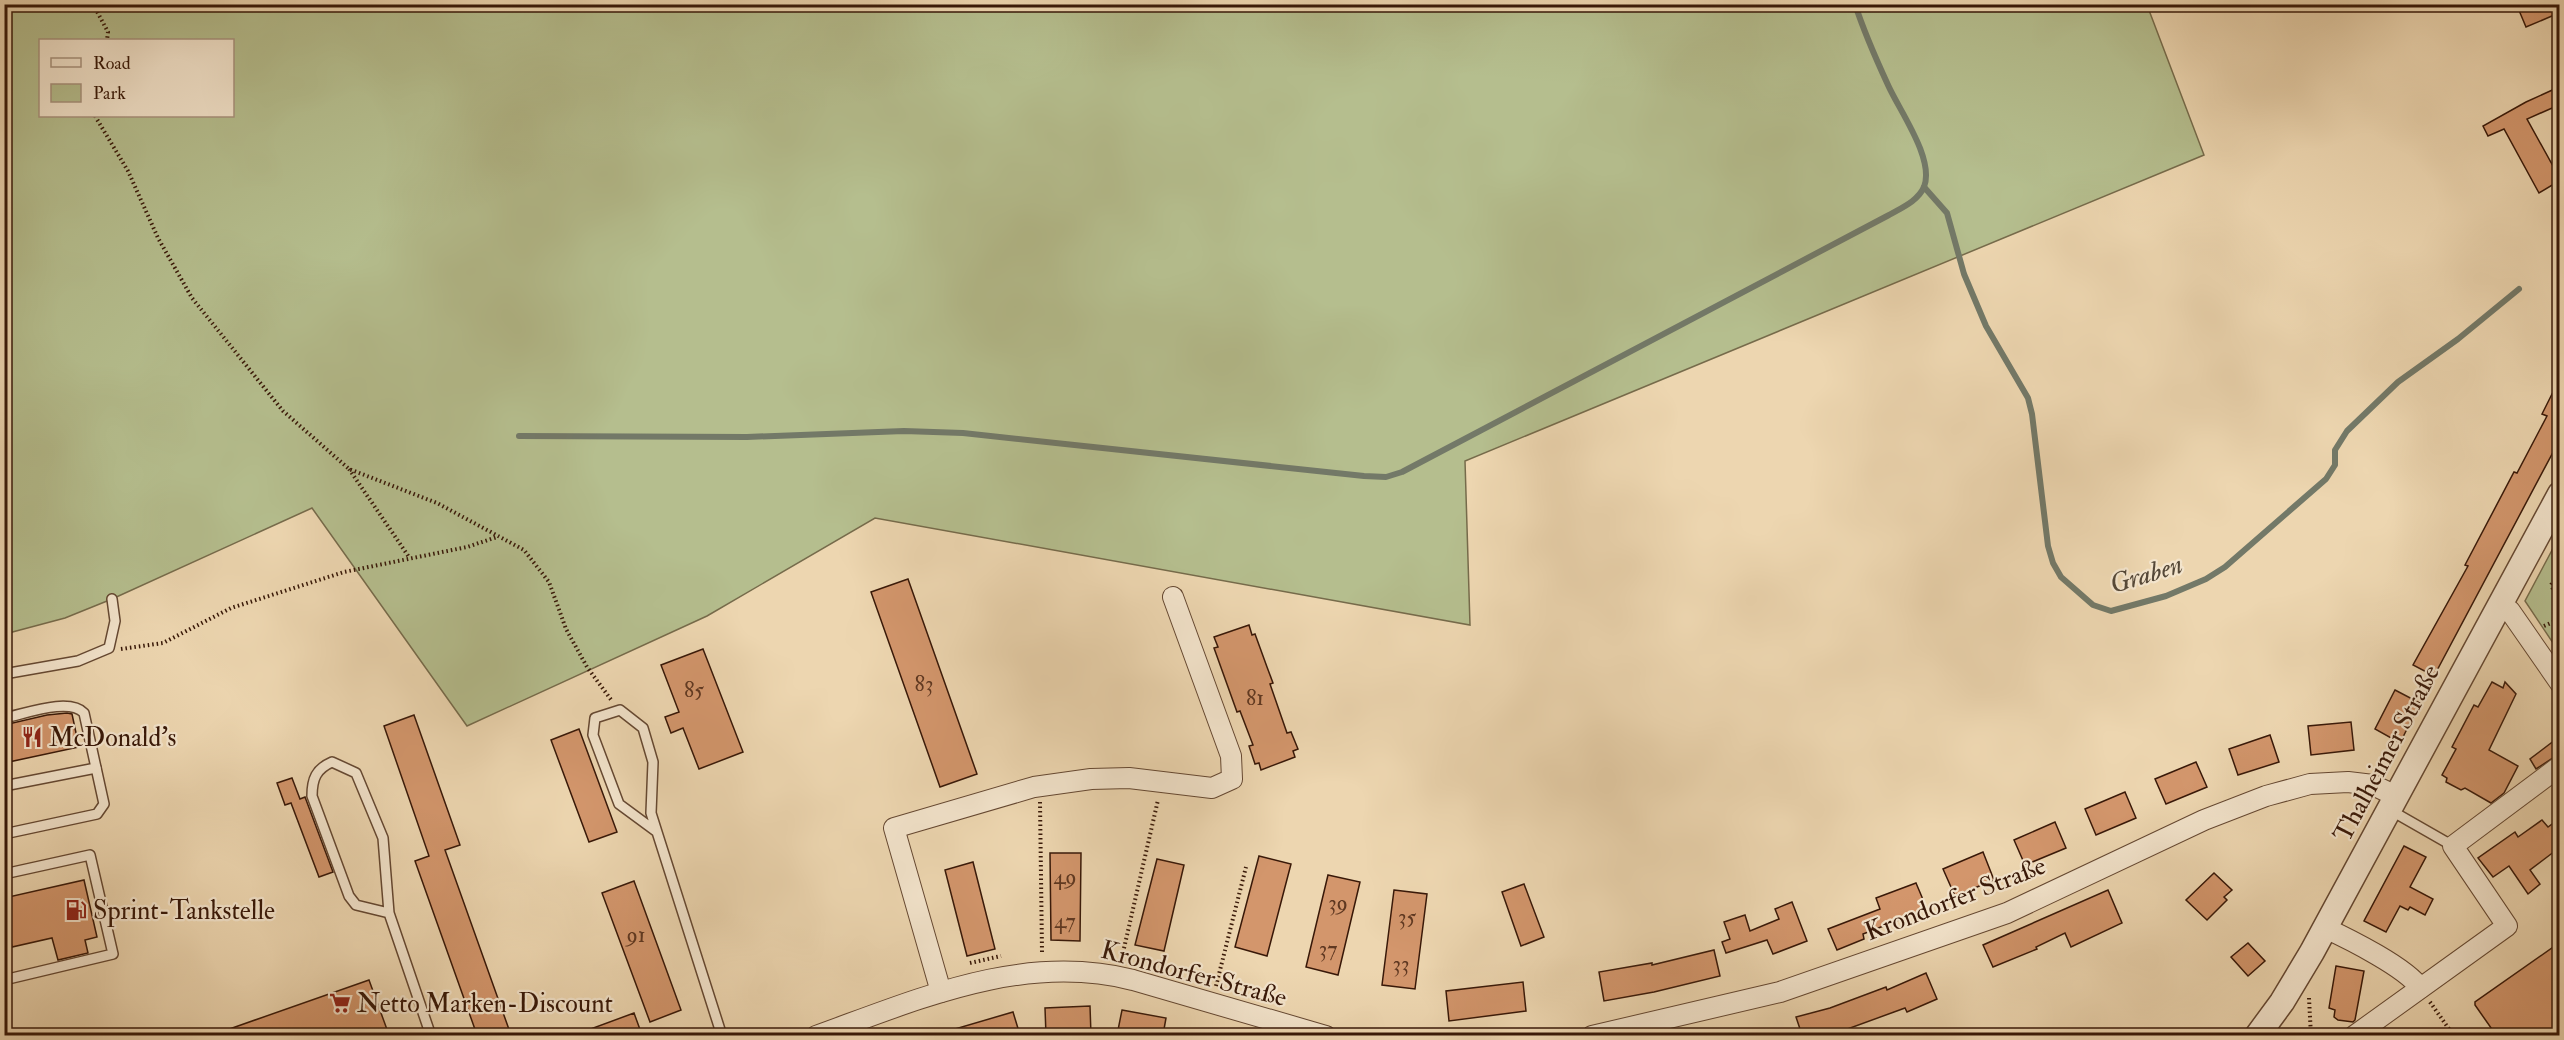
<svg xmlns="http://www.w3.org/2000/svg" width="2564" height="1040" viewBox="0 0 2564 1040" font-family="'IM FELL Double Pica',serif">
	<rect width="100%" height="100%" fill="#edd6b0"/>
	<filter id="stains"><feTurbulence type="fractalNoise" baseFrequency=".00333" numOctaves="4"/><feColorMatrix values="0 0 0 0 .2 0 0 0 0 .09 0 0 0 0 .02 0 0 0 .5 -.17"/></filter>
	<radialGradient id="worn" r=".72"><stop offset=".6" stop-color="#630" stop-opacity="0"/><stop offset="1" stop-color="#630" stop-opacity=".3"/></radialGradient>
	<g fill="#b5be8e" stroke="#766b4b" stroke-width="1.5" fill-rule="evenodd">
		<path d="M5,5H2147L2204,155L1465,461L1470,625L875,518L707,616L467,726L312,508L112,599L65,618L5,634ZM40,40H232V116H40Z"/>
		<polygon points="2559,537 2559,652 2525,601"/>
	</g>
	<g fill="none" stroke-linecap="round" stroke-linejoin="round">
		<g stroke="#737968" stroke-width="6">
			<polyline points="1924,187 1947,213 1964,274 1986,326 2028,398 2032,414 2048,546 2053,563 2061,577 2093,605 2111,611 2166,596 2206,579 2225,567 2326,479 2335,465 2335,450 2347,431 2398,382 2458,339 2519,289"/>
			<path d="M519,436L747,437L904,431L963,433L1364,476L1386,477L1402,472L1889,215C1901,208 1918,201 1924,187C1935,159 1899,110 1888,85C1876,59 1864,32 1855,4"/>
		</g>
	</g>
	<g fill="#d3966c" stroke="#381808" stroke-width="1.5">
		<polygon points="2527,4 2559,4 2559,13 2526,27 2518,8"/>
		<polygon points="2559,87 2559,105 2527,119 2559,177 2559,181 2539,193 2504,129 2488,136 2483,126 2526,102"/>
		<polygon points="2559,380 2559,441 2434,676 2413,665 2468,566 2465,565 2514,472 2517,473 2547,416 2542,414"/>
		<polygon points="908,579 977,774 940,787 871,592"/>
		<polygon points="1249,625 1252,635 1255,634 1267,667 1273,683 1270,684 1287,733 1291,732 1298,749 1293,751 1295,757 1261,770 1259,763 1255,764 1249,746 1253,745 1240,711 1237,712 1214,648 1218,647 1214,637"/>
		<polygon points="703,649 743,752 699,769 683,728 671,733 665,717 679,712 661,665"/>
		<polygon points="2492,682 2503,688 2505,682 2516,694 2489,750 2518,766 2504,793 2491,803 2465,788 2461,790 2446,782 2447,778 2442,775 2456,749 2452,747 2474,705 2478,707"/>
		<polygon points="2395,690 2420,703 2400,743 2375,729"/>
		<polygon points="67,713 72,714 79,747 4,763 4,725 47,715"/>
		<polygon points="414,715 460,845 445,850 511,1035 477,1035 415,861 429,856 384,726"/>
		<polygon points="2351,722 2354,750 2311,755 2308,726"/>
		<polygon points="579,729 617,832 589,842 551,740"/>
		<polygon points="2270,735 2279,762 2238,775 2229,749"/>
		<polygon points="2559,737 2559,754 2536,769 2530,759"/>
		<polygon points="2196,762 2207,787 2166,804 2155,779"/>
		<polygon points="292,778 300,799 305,797 333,872 319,877 291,803 285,805 277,783"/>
		<polygon points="2125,792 2136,818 2096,835 2085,809"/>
		<polygon points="2559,819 2559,848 2530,870 2540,884 2528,894 2509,866 2493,877 2478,858 2515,832 2518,837 2542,820 2548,827"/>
		<polygon points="2055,822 2066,848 2025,865 2014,840"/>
		<polygon points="2404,846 2426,857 2410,887 2433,899 2425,915 2410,907 2408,910 2400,906 2386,932 2364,921"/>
		<polygon points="1983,852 1994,880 1955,896 1943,869"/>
		<polygon points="1050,853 1081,853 1080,941 1051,940"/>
		<polygon points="1259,856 1291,864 1267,956 1235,947"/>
		<polygon points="1157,859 1184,865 1164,951 1135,945"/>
		<polygon points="973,862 995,949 967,956 945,870"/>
		<polygon points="2214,873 2232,890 2224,897 2227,900 2207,920 2186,900"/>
		<polygon points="1328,875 1360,882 1338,975 1306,967"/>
		<polygon points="84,880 97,937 85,940 88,953 58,960 52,938 12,947 4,912 4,898"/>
		<polygon points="634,881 681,1010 650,1022 602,893"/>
		<polygon points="1916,883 1927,909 1863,934 1864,939 1837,950 1828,929 1880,909 1876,898"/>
		<polygon points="1524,884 1544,937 1521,946 1502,892"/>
		<polygon points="1394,890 1427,894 1415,989 1382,985"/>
		<polygon points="2108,890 2122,923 2071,947 2065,933 2036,947 2037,949 1993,967 1983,945"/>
		<polygon points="1792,902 1807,941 1773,954 1767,940 1726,953 1722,942 1730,939 1724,922 1745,915 1750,931 1779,919 1775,909"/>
		<polygon points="2248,943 2265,961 2248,976 2231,957"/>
		<polygon points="2559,943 2559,1026 2547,1035 2496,1035 2475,1005 2475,1002"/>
		<polygon points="1714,950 1720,976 1654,992 1604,1001 1599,972 1652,963 1652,965"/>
		<polygon points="2336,966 2364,971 2355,1020 2353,1022 2338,1020 2334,1017 2335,1010 2329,1008"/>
		<polygon points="1926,973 1937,999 1907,1012 1905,1008 1831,1035 1802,1035 1796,1017 1830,1008 1886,987 1887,990"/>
		<polygon points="369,980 389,1035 218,1035 218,1033"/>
		<polygon points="1523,982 1526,1011 1449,1021 1446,991"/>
		<polygon points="1090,1006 1091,1035 1046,1035 1045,1008"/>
		<polygon points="1122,1010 1166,1018 1163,1035 1117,1035"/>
		<polygon points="1013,1012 1020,1035 948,1035 948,1031"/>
		<polygon points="634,1013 642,1035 577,1035 577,1034"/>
	</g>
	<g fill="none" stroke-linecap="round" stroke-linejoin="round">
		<defs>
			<g id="service">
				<polyline points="4,674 78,661 109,648 115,621 112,599"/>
				<path d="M4,718C25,714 69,697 84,713L104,804L97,814L4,834"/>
				<polyline points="4,786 96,768"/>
				<polyline points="2390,810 2453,846"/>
				<polyline points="657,832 619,804 593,735 595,718 620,710 643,728 653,762 651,813 657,832 722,1036"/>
				<polyline points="4,874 90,855 113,954 4,980"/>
				<path d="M389,913L356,905L349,896L312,796C312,779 316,769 332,762L356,773L383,838L389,913L431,1036"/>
			</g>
			<g id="minor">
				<polyline points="2499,604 2510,611 2560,683"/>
				<path d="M2325,928C2349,939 2407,968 2420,988"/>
				<polyline points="941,992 894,828 1034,787 1091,779 1129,778 1212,788 1232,779 1231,756 1173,597"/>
				<path d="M816,1036C919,999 1023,952 1133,980L1326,1036"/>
				<polyline points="1592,1036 1780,992 2007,913 2204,820 2266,796 2310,784 2348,782 2373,785 2396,796"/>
				<polyline points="2354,1036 2507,926 2453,846 2560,766"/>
			</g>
			<polyline id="tertiary" points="2257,1036 2282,1002 2312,952 2560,494"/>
		</defs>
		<use href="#service" stroke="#654832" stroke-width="12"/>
		<use href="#minor" stroke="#654832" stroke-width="22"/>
		<use href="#tertiary" stroke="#654832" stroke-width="27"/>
		<g stroke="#381808" stroke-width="4" stroke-dasharray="1.5 3" stroke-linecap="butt">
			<polyline points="93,4 108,32 107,40"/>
			<polyline points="95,116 128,171 158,238 192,298 283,411 349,469 437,503 524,550 549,582 566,629 587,667 612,701"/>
			<polyline points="349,469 409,557"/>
			<polyline points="2559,572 2551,585 2560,603"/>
			<polyline points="2544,626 2560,619"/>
			<polyline points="121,649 163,643 231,608 344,572 467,547 497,537"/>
			<polyline points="1040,802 1042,952"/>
			<polyline points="1122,957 1158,800"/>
			<polyline points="970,963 1001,956"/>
			<polyline points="1216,986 1246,867"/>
			<polyline points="2309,998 2311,1036"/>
			<polyline points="2430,1002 2454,1036"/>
		</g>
		<use href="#service" stroke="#f3e4cc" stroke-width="9"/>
		<use href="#minor" stroke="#f3e4cc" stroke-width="20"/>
		<use href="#tertiary" stroke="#f3e4cc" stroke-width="24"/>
	</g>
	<defs>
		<symbol id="restaurant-bare" viewBox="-9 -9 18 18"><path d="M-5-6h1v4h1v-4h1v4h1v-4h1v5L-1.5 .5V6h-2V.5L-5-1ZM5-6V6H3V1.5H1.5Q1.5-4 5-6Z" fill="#8f2418" stroke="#f3e4cc" stroke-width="2.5" paint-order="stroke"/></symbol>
		<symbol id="fuel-bare" viewBox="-9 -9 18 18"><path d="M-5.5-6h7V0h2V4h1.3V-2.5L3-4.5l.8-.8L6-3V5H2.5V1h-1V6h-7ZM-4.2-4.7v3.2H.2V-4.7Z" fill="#8f2418" stroke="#f3e4cc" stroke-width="2.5" paint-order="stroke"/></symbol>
		<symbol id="supermarket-bare" viewBox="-9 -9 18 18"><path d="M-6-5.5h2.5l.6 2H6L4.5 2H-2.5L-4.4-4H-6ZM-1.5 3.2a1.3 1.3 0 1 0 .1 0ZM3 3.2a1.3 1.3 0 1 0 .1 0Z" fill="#8f2418" stroke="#f3e4cc" stroke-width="2.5" paint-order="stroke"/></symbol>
	</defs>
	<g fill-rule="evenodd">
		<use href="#restaurant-bare" x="17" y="722" width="30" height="30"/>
		<use href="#fuel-bare" x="61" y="895" width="30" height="30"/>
		<use href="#supermarket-bare" x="325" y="988" width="30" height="30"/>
	</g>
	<g text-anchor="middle" stroke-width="4.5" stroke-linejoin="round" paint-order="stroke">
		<g font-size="22" fill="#5f3821">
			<text x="924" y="691">83</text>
			<text x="694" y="697">85</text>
			<text x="1255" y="705">81</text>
			<text x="1065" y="884">49</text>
			<text x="1338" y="910">39</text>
			<text x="1407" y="924">35</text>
			<text x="1065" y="928">47</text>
			<text x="636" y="942">91</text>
			<text x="1328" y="956">37</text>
			<text x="1401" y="971">33</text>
		</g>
		<g font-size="26" fill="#381808" stroke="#f3e4cc" text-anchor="start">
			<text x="49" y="746">McDonald's</text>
			<text x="93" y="919">Sprint-Tankstelle</text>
			<text x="357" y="1012">Netto Marken-Discount</text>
		</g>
		<g font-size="26" fill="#381808" stroke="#f3e4cc">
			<text transform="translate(2386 753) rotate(-62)" y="9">Thalheimer Straße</text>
			<text transform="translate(1955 898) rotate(-21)" y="9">Krondorfer Straße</text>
			<text transform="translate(1194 973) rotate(15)" y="9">Krondorfer Straße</text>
		</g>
		<g font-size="27" font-style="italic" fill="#554838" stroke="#f3e4cc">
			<text transform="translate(2146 574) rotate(-17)" y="9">Graben</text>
		</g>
	</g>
	<rect width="2564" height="1040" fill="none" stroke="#edd6b0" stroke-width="24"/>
	<rect x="6" y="6" width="2552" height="1028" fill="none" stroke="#381808" stroke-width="3"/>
	<rect x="12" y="12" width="2540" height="1016" fill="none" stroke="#381808" stroke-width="1.5"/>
	<rect x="39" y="39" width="195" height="78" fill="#f3e4cc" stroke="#a8927e" stroke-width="1.5"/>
	<rect x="51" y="58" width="30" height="9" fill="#f3e4cc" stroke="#a8927e" stroke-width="1.5"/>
	<text x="93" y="69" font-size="18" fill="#381808">Road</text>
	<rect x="51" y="84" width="30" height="18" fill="#b5be8e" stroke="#a8927e" stroke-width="1.5"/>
	<text x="93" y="99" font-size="18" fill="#381808">Park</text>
	<rect width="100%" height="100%" filter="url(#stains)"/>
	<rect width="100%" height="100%" fill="url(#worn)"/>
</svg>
